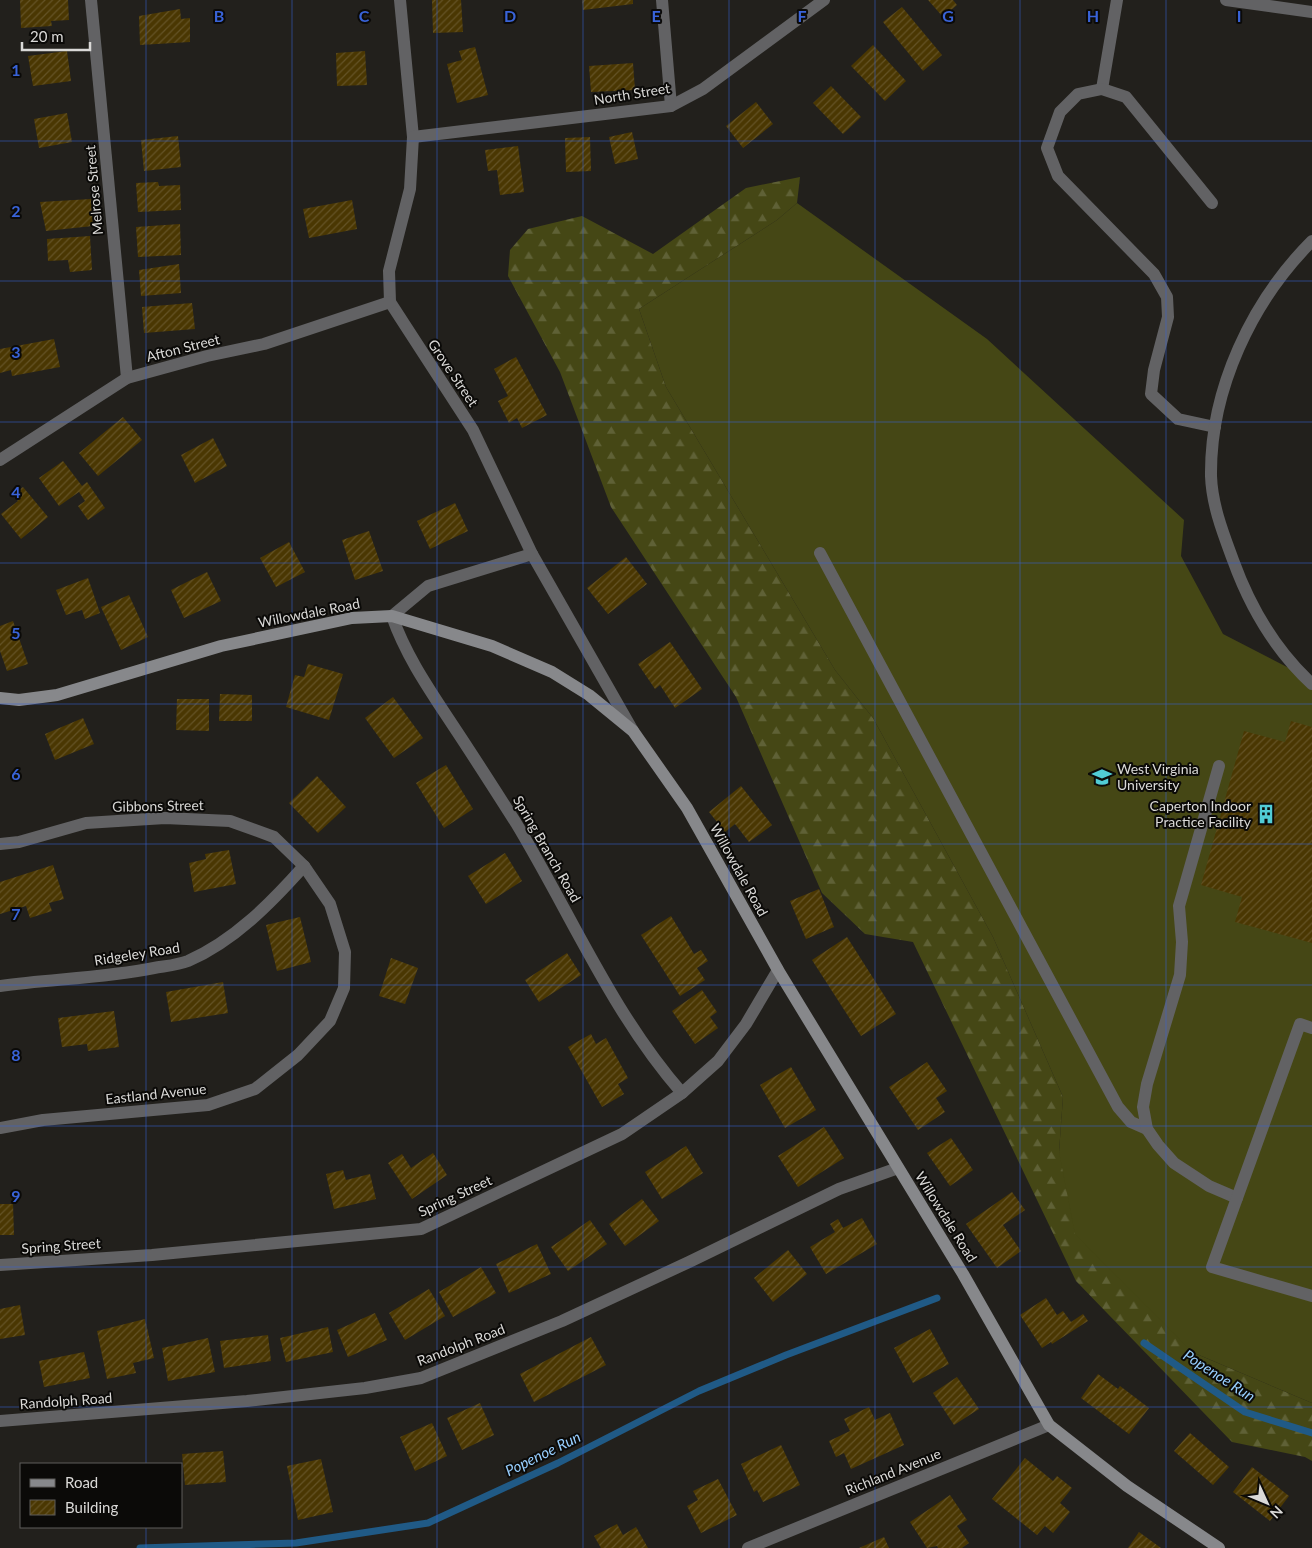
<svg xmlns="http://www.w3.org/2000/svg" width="1312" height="1548" viewBox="0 0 1312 1548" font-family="Lato,sans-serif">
	<defs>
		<pattern id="forest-firs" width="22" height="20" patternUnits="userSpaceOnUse" patternTransform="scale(1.25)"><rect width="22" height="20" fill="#454715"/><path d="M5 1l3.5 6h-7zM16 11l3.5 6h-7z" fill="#5f6136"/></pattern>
		<pattern id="building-hatch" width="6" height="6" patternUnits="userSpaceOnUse" patternTransform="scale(1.25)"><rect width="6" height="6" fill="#4a3702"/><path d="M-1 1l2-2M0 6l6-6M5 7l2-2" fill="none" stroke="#645326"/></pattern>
	</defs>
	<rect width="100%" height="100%" fill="#22201c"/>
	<polygon fill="url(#forest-firs)" points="800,177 797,203 777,220 639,309 666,387 835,670 873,718 993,937 1063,1097 1059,1152 1192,1352 1312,1403 1312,1461 1305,1457 1232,1442 1076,1281 913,942 865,934 822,893 736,697 611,507 560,372 508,276 510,250 528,229 582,216 653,254 746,188"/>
	<polygon fill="#454715" points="797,203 987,339 1184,520 1181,556 1223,634 1312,680 1312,1403 1192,1352 1075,1234 1059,1152 1063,1097 993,937 873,718 835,670 666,387 639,309 777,220"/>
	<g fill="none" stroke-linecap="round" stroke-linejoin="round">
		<g stroke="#205a86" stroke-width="7">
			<polyline points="1144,1343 1245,1412 1312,1433"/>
			<polyline points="140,1548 296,1543 428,1523 558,1463 699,1391 786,1355 937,1298"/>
		</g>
	</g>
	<g fill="url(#building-hatch)">
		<polygon points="20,0 68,0 69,20 51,21 52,26 21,28"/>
		<polygon points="432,0 461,0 463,32 433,33"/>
		<polygon points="582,0 633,0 633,4 583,10"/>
		<polygon points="928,0 953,0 957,5 943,17"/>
		<polygon points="902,7 942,55 923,71 883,22"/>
		<polygon points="180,9 181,19 190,18 190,42 140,45 139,16"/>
		<polygon points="873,45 906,81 885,101 851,66"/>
		<polygon points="475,47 488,95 457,103 447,64 462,60 459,51"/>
		<polygon points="67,51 71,81 33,86 28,56"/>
		<polygon points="365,51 367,85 337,86 336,53"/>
		<polygon points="633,63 635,90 591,92 589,66"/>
		<polygon points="831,86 861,117 843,134 813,103"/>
		<polygon points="756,102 773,124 743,148 726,126"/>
		<polygon points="67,113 72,142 39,148 34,119"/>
		<polygon points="632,132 638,159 615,164 609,137"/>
		<polygon points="178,136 181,167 144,171 141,140"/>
		<polygon points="590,137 591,171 566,172 565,138"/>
		<polygon points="518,146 524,192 500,195 497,170 488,171 485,150"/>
		<polygon points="158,182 159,186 180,185 181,210 138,212 136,183"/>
		<polygon points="91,199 93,226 46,231 40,202"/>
		<polygon points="352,200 357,229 309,238 303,209"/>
		<polygon points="180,224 181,255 138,257 136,227"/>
		<polygon points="90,236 92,270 70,272 68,260 48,261 47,239"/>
		<polygon points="179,264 181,293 141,296 139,270"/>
		<polygon points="192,303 195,329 144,333 142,307"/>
		<polygon points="54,339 60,367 12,376 11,370 0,373 0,349"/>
		<polygon points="516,357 547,415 522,428 517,418 509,423 498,401 508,396 494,369"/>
		<polygon points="123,417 142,440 98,476 79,453"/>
		<polygon points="213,438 227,466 195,483 181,455"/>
		<polygon points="63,461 82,486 87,482 105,508 88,520 78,506 85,501 79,492 59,506 39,478"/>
		<polygon points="23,487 48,517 21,539 1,514 18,501 13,495"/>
		<polygon points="455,503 468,531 430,549 417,521"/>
		<polygon points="369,531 383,571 355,580 342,540"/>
		<polygon points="289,542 305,572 276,587 260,558"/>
		<polygon points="626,557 647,584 608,614 587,588"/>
		<polygon points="207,572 221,601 184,618 171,590"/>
		<polygon points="88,578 100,613 85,619 82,610 66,615 56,590"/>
		<polygon points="129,595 148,637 121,650 101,607"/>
		<polygon points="13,621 28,664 7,671 0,651 0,626"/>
		<polygon points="670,642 702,689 675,708 660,685 655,689 638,664"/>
		<polygon points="308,664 343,674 329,720 286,707 295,675 304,677"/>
		<polygon points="220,694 252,695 252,721 219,721"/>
		<polygon points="393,697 423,738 394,758 365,718"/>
		<polygon points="177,699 209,699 209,731 176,730"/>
		<polygon points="83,718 94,744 55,760 45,734"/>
		<polygon points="1291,721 1312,727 1312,943 1235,922 1242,897 1201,885 1244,731 1285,742"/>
		<polygon points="446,765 473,809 444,828 416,783"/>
		<polygon points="317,776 346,807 318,833 289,803"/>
		<polygon points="741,786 772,825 749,842 735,824 725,832 709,812"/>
		<polygon points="229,850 236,884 194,892 189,863 206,859 205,854"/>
		<polygon points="505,853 522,881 486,904 468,876"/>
		<polygon points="53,865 64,899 49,903 52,911 30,918 26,906 0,914 0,882"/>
		<polygon points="819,889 834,927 806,939 790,901"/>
		<polygon points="671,916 694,954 701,950 708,961 697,968 705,980 680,996 641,935"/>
		<polygon points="300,917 311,962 277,971 266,925"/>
		<polygon points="847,937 896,1014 861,1036 812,960"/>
		<polygon points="567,953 581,975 539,1002 525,980"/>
		<polygon points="391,958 418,968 405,1004 379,996"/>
		<polygon points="223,982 228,1013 171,1022 166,992"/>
		<polygon points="702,990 717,1012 710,1017 718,1028 695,1044 672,1011"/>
		<polygon points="114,1011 119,1047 88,1051 87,1044 62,1047 58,1018"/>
		<polygon points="591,1034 596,1044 606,1038 628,1078 618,1084 624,1094 602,1107 568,1047"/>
		<polygon points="927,1062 947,1091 936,1098 945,1112 918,1130 889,1087"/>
		<polygon points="791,1067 816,1110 785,1128 760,1085"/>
		<polygon points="824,1127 844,1158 798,1187 778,1156"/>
		<polygon points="951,1138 973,1170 950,1186 927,1153"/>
		<polygon points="686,1146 703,1173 662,1199 645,1172"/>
		<polygon points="433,1153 447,1175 412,1199 388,1163 402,1154 411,1168"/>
		<polygon points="343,1170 346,1180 370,1174 376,1199 334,1209 326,1174"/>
		<polygon points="1012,1192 1025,1210 1003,1225 1021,1251 997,1268 966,1224"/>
		<polygon points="642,1199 659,1221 625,1246 609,1224"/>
		<polygon points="0,1204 13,1204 14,1235 0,1235"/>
		<polygon points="862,1218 877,1244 826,1274 810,1247 835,1232 830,1224 838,1219 843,1228"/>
		<polygon points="590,1220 607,1244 568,1271 551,1247"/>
		<polygon points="537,1244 551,1274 509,1293 496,1264"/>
		<polygon points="788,1250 807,1274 773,1302 754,1278"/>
		<polygon points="481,1267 496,1293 453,1317 439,1292"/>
		<polygon points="429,1289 445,1316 405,1340 389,1313"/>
		<polygon points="1046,1298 1057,1315 1063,1311 1071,1322 1083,1314 1088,1321 1052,1344 1051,1342 1042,1348 1020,1315"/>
		<polygon points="20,1305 25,1335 0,1339 0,1309"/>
		<polygon points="375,1313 387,1340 348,1357 337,1330"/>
		<polygon points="145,1319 154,1358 133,1363 136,1373 107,1379 97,1331"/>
		<polygon points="328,1327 333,1352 286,1362 280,1338"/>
		<polygon points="930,1329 949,1364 913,1383 894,1348"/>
		<polygon points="268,1335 271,1361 224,1368 220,1341"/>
		<polygon points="591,1337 606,1365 534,1402 520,1374"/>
		<polygon points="208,1338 215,1372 168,1381 162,1348"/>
		<polygon points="84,1352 90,1378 44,1387 39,1361"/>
		<polygon points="1098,1374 1118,1389 1120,1386 1149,1408 1129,1434 1081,1398"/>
		<polygon points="957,1377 979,1409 954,1425 933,1393"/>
		<polygon points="480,1403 494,1435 462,1450 447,1418"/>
		<polygon points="869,1407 875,1420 890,1413 904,1445 851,1469 844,1453 836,1457 829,1441 850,1431 844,1419"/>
		<polygon points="432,1423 447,1456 415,1471 400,1437"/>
		<polygon points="1190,1433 1229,1467 1213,1485 1174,1451"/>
		<polygon points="781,1445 800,1485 763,1502 757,1490 754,1492 741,1464"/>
		<polygon points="223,1451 226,1482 185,1485 182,1454"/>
		<polygon points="1025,1458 1053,1481 1057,1476 1072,1488 1060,1503 1070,1512 1053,1533 1045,1526 1037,1535 992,1499"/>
		<polygon points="321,1459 333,1512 298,1520 287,1466"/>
		<polygon points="1252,1467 1289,1496 1270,1521 1233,1492"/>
		<polygon points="718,1479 737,1515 701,1533 687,1506 698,1500 693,1491"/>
		<polygon points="950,1495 967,1520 957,1526 969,1543 962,1548 938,1548 937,1546 927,1548 910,1522"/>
		<polygon points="617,1524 623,1535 636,1527 648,1548 601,1548 594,1536"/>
		<polygon points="1139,1532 1161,1548 1128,1548"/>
		<polygon points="884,1537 889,1548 859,1548"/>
	</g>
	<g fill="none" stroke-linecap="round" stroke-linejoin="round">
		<g stroke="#626264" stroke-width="12">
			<polyline points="1102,89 1117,0"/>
			<polyline points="1212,203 1126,97 1102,89 1078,94 1060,112 1047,148 1058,176 1154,274 1167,297 1168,317 1154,370 1151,394 1178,419 1215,427"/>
			<path d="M1312,241C1252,301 1210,389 1211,476C1212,505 1223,533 1233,560C1250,607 1275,650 1312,684"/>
			<polyline points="820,553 1118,1107 1131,1122 1147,1129"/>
			<polyline points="1219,766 1179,906 1182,942 1180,975 1147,1084 1143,1107 1147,1129 1158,1145 1174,1163 1209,1186 1237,1198"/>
			<polyline points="1312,1028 1300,1024 1212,1267 1312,1296"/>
		</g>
		<g stroke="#626264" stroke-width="12">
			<polyline points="91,0 127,378"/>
			<polyline points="400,0 413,137 410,189 389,271 390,302 473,430 532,554 633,731"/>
			<polyline points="662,0 671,106"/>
			<polyline points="1226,0 1312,12"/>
			<polyline points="413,137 671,106 703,89 824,0"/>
			<polyline points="0,460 127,378 207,356 264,344 390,302"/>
			<path d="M532,554L428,586L392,616C406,656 429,689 452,724C474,757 495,790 516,823C571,914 612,1013 682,1093"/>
			<polyline points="0,844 19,842 86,823 165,818 230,821 274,837 304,866 330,904 345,952 344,988 330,1021 298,1055 255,1089 208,1105 43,1120 0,1128"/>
			<path d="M0,986C51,979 104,978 154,968C165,966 178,965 188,961C234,941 271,903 304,866"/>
			<polyline points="0,1265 152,1255 421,1229 622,1134 682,1093 718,1061 746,1024 778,970"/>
			<polyline points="0,1421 247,1401 365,1388 421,1378 562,1321 689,1262 839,1189 898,1168"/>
			<polyline points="748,1548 1049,1425"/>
		</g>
		<polyline stroke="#87888b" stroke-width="12" points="0,698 19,700 57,695 221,646 352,618 392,616 492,646 552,672 589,695 633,731 687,808 778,970 963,1274 1049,1425 1127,1486 1219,1548"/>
	</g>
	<path fill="none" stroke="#3963d8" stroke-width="1" stroke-opacity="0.55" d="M146,0V1464M292,0V1548M437,0V1548M583,0V1548M729,0V1548M875,0V1548M1020,0V1548M1166,0V1548M0,141H1312M0,281H1312M0,422H1312M0,563H1312M0,704H1312M0,844H1312M0,985H1312M0,1126H1312M0,1267H1312M0,1407H1312M146,1527V1548"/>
	<defs>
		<symbol id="university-bare" viewBox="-9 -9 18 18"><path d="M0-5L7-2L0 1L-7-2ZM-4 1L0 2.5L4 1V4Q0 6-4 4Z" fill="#51ccd5" stroke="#0b0a08" stroke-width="2.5" paint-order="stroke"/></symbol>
		<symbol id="building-bare" viewBox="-9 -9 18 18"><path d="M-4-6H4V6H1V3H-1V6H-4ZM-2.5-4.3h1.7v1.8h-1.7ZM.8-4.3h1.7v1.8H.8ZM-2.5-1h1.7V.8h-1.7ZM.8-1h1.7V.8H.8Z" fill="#51ccd5" stroke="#0b0a08" stroke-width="2.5" paint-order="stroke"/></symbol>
	</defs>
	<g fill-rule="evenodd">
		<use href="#university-bare" x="1088" y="763" width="28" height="28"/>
		<use href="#building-bare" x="1252" y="800" width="28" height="28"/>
	</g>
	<g text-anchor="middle" stroke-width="4" stroke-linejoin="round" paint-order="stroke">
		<g font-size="14" fill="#dad9d7" stroke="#0b0a08">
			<text transform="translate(632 94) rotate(-9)" y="5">North Street</text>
			<text transform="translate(94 190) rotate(-95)" y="5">Melrose Street</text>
			<text transform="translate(183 348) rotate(-14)" y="5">Afton Street</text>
			<text transform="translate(453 373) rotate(56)" y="5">Grove Street</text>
			<text transform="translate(309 613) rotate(-11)" y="5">Willowdale Road</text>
			<text transform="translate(158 806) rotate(-1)" y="5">Gibbons Street</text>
			<text transform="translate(547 849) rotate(60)" y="5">Spring Branch Road</text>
			<text transform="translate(739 870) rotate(61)" y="5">Willowdale Road</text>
			<text transform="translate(137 954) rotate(-9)" y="5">Ridgeley Road</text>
			<text transform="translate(156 1094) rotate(-6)" y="5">Eastland Avenue</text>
			<text transform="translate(455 1196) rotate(-25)" y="5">Spring Street</text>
			<text transform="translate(946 1217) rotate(58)" y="5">Willowdale Road</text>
			<text transform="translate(61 1246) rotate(-4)" y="5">Spring Street</text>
			<text transform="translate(461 1345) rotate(-21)" y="5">Randolph Road</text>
			<text transform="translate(66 1401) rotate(-4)" y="5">Randolph Road</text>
			<text transform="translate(893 1472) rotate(-22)" y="5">Richland Avenue</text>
		</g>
		<g font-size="14" fill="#dad9d7" stroke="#0b0a08" text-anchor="start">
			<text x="1117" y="774">West Virginia<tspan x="1117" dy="16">University</tspan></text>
			<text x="1251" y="811" text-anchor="end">Caperton Indoor<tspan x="1251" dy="16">Practice Facility</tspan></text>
		</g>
		<g font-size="15" font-style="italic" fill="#97cefe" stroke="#0b0a08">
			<text transform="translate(1219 1376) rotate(33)" y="5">Popenoe Run</text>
			<text transform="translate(543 1454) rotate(-26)" y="5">Popenoe Run</text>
		</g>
	</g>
	<g font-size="16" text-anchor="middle" font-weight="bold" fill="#3963d8" stroke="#0b0a08" stroke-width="4" stroke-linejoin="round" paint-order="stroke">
		<text x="219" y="22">B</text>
		<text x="364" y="22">C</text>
		<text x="510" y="22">D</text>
		<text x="656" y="22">E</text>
		<text x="802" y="22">F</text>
		<text x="948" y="22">G</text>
		<text x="1093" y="22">H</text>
		<text x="1239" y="22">I</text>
		<text x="16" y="76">1</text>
		<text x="16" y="217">2</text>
		<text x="16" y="358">3</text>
		<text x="16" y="498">4</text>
		<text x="16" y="639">5</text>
		<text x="16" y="780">6</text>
		<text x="16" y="920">7</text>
		<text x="16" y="1061">8</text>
		<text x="16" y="1202">9</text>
	</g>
	<rect x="20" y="1463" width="162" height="65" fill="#0b0a08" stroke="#5e5d5b"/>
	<rect x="30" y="1479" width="25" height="8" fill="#87888b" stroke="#5e5d5b"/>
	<text x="65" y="1488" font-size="15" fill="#dad9d7">Road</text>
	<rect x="30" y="1500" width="25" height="15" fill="url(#building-hatch)" stroke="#5e5d5b"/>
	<text x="65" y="1513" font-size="15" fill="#dad9d7">Building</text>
	<g transform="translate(1267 1503) rotate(134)" stroke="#0b0a08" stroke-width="4" paint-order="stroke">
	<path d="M0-4L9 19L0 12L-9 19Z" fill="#dad9d7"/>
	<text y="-8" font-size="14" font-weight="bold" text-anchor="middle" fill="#dad9d7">N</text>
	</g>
	<path d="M22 42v8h68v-8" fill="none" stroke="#dad9d7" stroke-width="2.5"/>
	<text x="30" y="42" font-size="15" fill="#dad9d7" stroke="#0b0a08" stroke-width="4" paint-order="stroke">20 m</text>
</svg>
